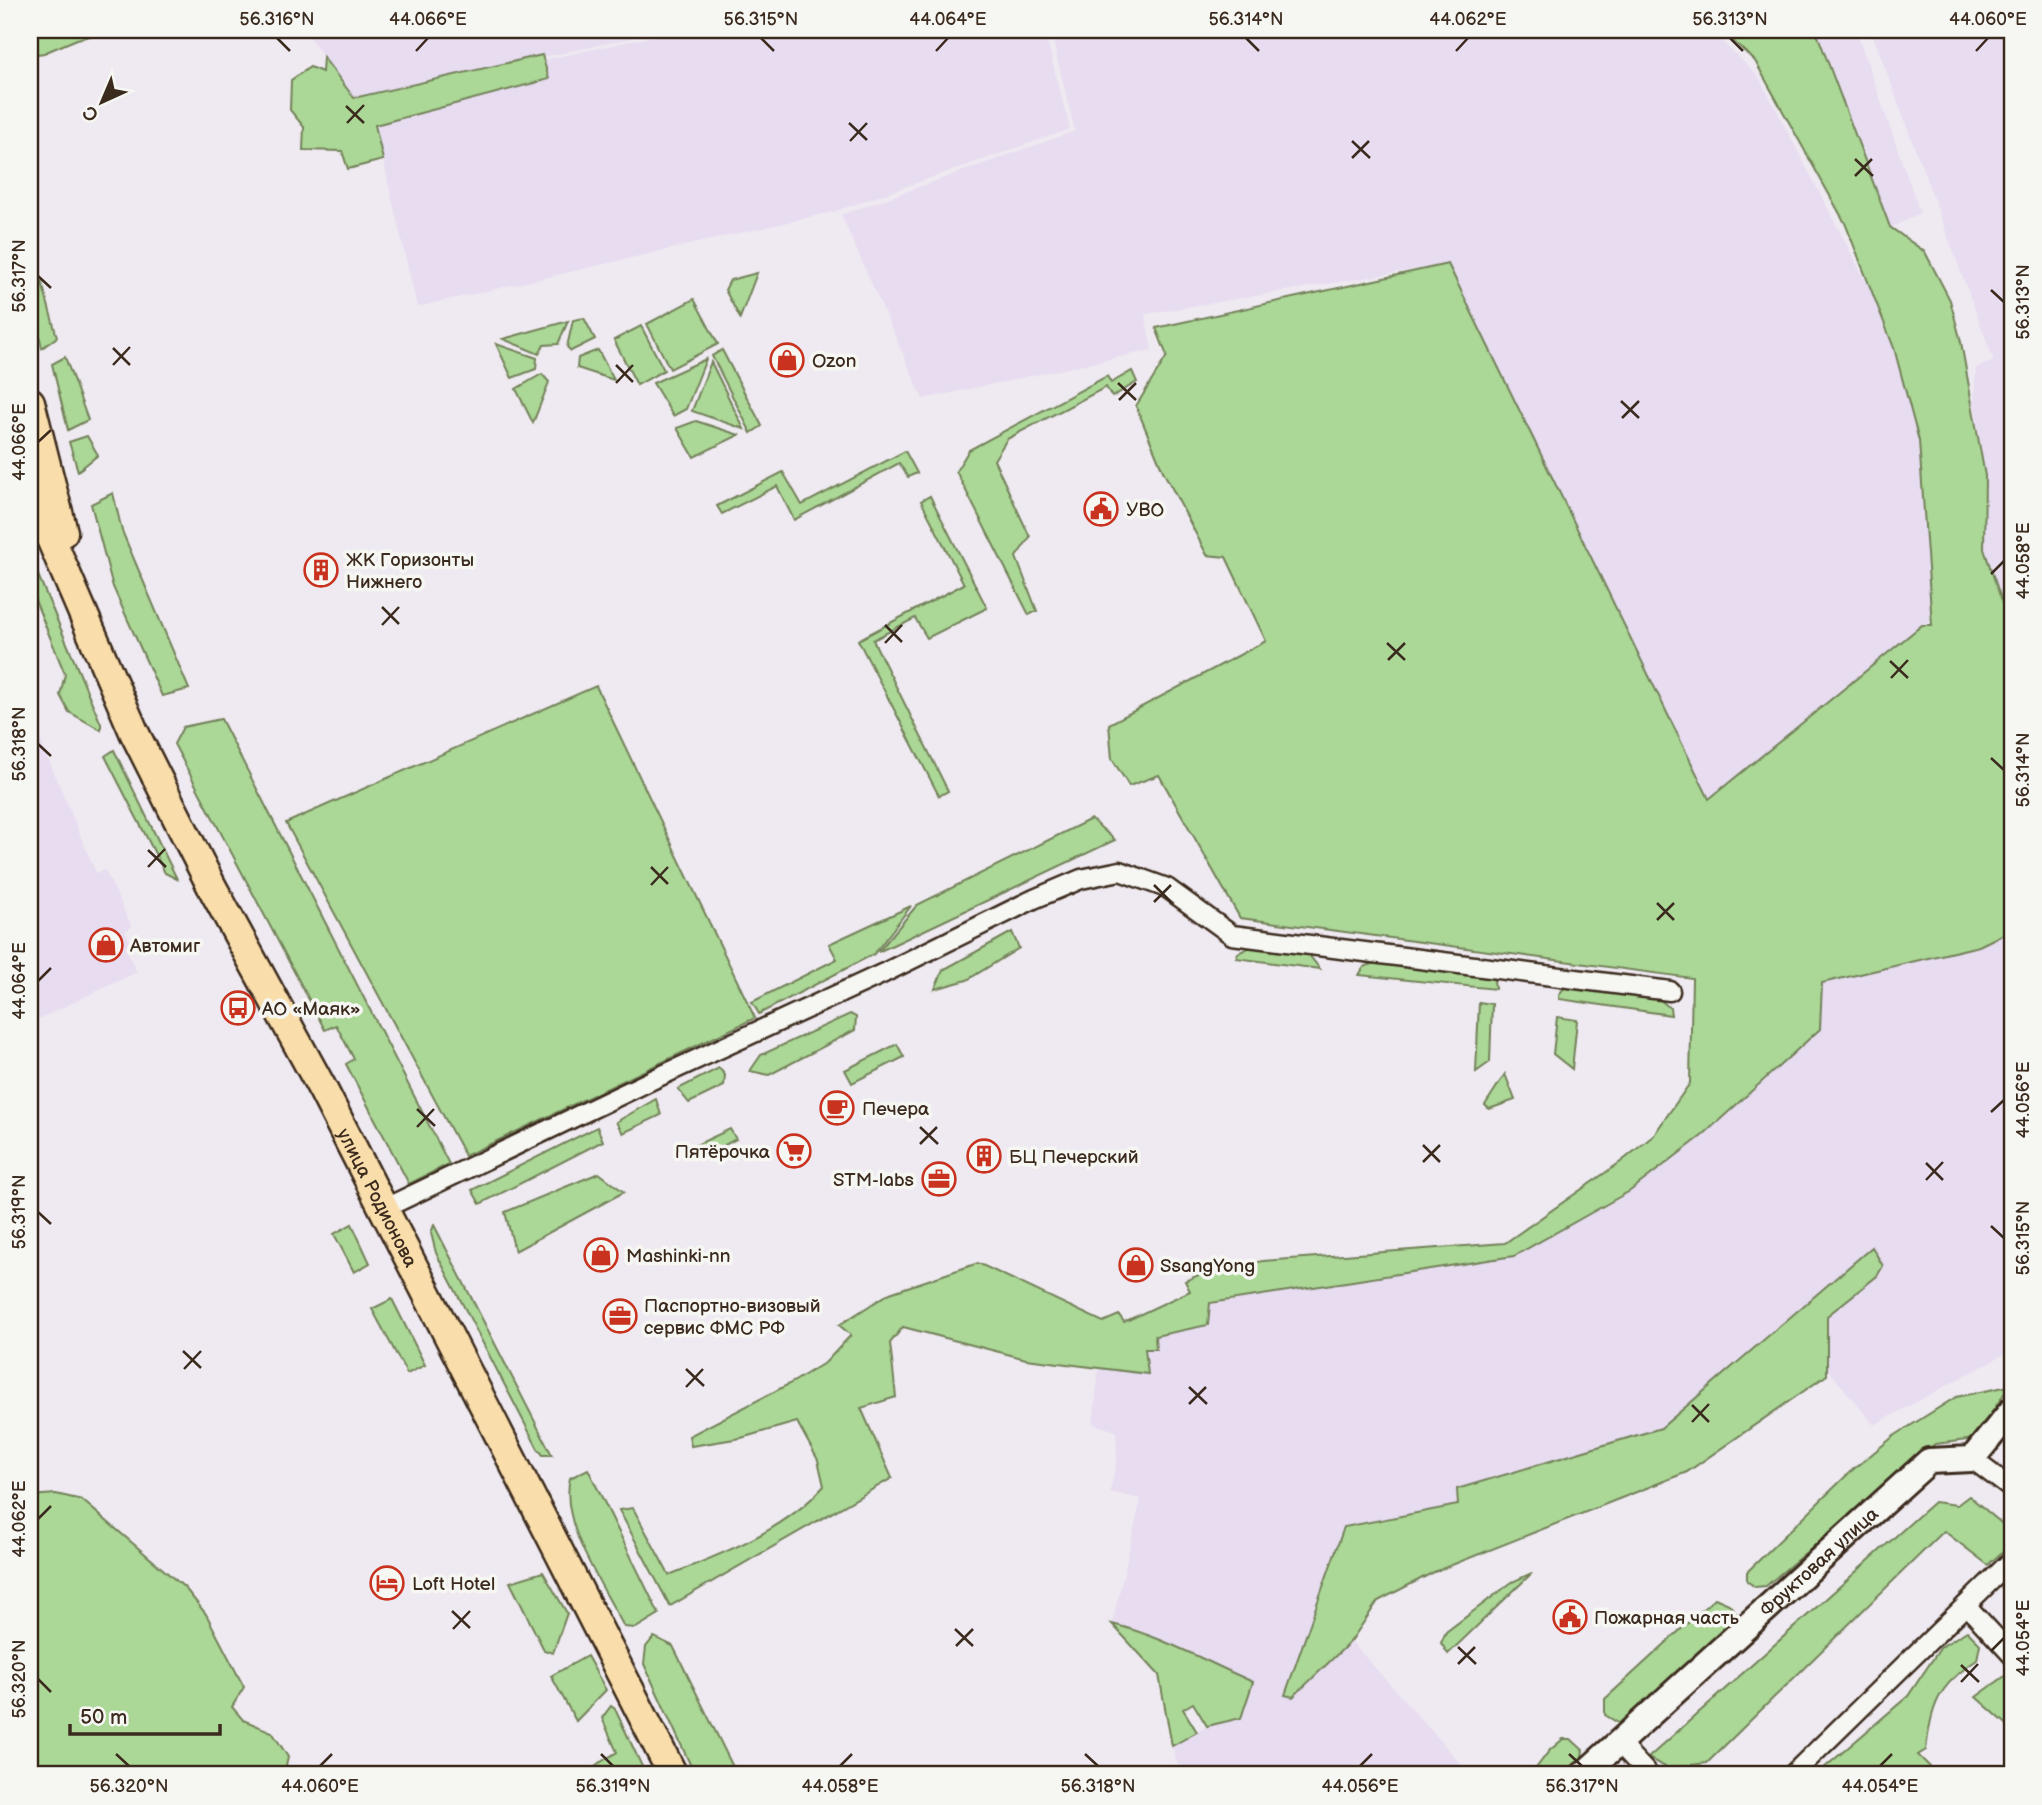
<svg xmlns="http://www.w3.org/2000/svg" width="2042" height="1805" viewBox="0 0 2042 1805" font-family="'Balsamiq Sans',sans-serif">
	<rect width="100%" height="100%" fill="#efeaf1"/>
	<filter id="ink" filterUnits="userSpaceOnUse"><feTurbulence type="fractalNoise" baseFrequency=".0143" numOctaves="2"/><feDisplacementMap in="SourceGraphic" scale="14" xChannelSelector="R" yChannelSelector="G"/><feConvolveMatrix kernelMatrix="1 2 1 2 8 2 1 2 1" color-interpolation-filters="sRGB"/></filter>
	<g filter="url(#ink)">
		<g fill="#e7dcf0">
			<polygon points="304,30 669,30 354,98"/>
			<polygon points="682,30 1044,30 1070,129 836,211 417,307 375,125 549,79 544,60"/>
			<polygon points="1050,30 1710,30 1759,77 1931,406 1939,612 1709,799 1448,264 1145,314 1152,350 923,399 841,215 1075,131"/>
			<polygon points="1809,30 1856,30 1920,213 1891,228 1815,36"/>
			<polygon points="1871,30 2012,30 2012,631 1984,549 1985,476 1974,402 1976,368 1994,361"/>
			<polygon points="30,715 96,873 105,870 132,927 125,931 132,945 126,948 137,972 30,1023"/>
			<polygon points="2012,930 2012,1350 1874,1425 1827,1368 1778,1326 1661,1428 1560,1468 1457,1490 1459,1505 1293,1696 1351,1641 1471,1775 1181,1775 1172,1746 1214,1723 1241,1718 1162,1643 1144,1632 1112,1624 1141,1499 1110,1492 1117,1460 1116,1431 1093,1424 1099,1366 1178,1308 1514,1256 1619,1199 1703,1135 1752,1088 1822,983 1979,946"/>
		</g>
		<g fill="#abd896" stroke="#73815a" stroke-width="2">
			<polygon points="30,30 116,30 77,39 44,53 30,55"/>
			<path d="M1721,30H1811L1818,36L1890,227L1925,252L1950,300L1961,342L1985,476L1984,549L2012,631V930L1979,946L1822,983L1820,1029L1703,1135L1630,1191L1514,1256L1210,1303L1208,1325L1155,1336L1156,1349H1145L1148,1374L1026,1359L903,1327L890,1343L896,1397L861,1408L892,1478L670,1606L619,1510L633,1508L669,1575C723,1554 785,1530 824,1486L818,1460L797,1422L741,1438L691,1446L689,1436L793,1382L826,1362L851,1335L839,1325L890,1293L978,1263L1103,1322L1119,1315L1124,1322L1190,1291L1185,1281L1203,1273L1263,1261L1505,1243L1622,1161L1653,1136L1690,1083L1692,978L1240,918L1159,775L1129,786L1112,759L1109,724L1266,641L1226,557L1207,555L1163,471L1136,406L1167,356L1156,328L1448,264L1709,799L1922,625H1932L1919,441L1894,348L1845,223L1755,61Z"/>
			<polygon points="542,55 549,79 375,125 383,160 348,169 342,151 303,150 304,127 290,110 291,80 310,67 322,72 323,57 354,98"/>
			<polygon points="30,239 57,337 42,348 30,292"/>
			<polygon points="757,273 740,318 725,290 730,280"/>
			<polygon points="694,299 718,344 670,369 647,324"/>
			<polygon points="584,318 595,339 571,351 567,347 573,320"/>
			<polygon points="568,321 558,344 544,345 539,354 503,339"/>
			<polygon points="641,326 664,370 637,385 614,340"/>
			<polygon points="496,344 537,358 536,369 512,378"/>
			<polygon points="598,350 614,380 577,368 578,358"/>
			<polygon points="722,350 762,426 751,433 712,356"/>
			<polygon points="65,357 88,420 68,430 52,364"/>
			<polygon points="706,359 686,409 673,416 653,383"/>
			<polygon points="711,362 744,429 692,411"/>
			<polygon points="1132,371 1137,382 1112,397 1106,387 1007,439 994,460 1030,537 1016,557 1037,611 1029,615 956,471 969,450 1107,376 1111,383"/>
			<polygon points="542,374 549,382 533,423 516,389"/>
			<polygon points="696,421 739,435 694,457 677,428"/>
			<polygon points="87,436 98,455 78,471 69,442"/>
			<polygon points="905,451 917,473 908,477 899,463 794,520 777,486 722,514 717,506 783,472 802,505"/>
			<polygon points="113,493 122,531 189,689 162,696 113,587 91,504"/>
			<polygon points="930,496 987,608 927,638 915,618 873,640 948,791 939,796 858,640 964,584 921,501"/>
			<polygon points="30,556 101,724 101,730 69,712 60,695 65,674 30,588"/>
			<polygon points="596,686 755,1018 465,1156 286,823"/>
			<polygon points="221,719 449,1164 409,1184 346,1064 354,1059 336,1025 325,1030 174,744 183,727"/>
			<polygon points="114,750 177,879 165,873 105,756"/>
			<polygon points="1091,819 1115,840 878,952 917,905"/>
			<polygon points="911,906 874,954 759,1014 752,1002 837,959 829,944"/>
			<polygon points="1012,932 1019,948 967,980 935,989 943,970"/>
			<polygon points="1250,947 1309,955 1320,969 1236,958 1238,953"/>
			<polygon points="1375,963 1486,974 1494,980 1495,989 1359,975 1364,967"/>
			<polygon points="1565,987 1658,998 1670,1008 1671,1015 1559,999 1559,994"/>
			<polygon points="1479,1002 1492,1004 1490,1062 1476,1072"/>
			<polygon points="850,1014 856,1017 855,1030 769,1075 750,1071 761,1055"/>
			<polygon points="1557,1017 1577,1020 1572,1069 1553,1054"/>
			<polygon points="897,1044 904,1057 852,1083 845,1070"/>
			<polygon points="719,1068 725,1075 724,1086 689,1103 678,1089"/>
			<polygon points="1505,1074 1515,1100 1489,1109 1485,1105"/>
			<polygon points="656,1099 661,1115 623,1133 616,1122"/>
			<polygon points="597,1127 603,1141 480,1204 472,1190"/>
			<polygon points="730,1129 736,1139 700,1158 694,1146"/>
			<polygon points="599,1173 624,1192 515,1251 505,1212"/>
			<polygon points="352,1224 370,1263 354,1272 334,1234"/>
			<polygon points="434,1225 552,1455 543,1455 538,1449 436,1253 431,1233"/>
			<polygon points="1872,1247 1883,1266 1877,1276 1827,1316 1827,1375 1687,1472 1434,1572 1378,1601 1351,1641 1293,1697 1285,1695 1344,1527 1458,1505 1457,1489 1661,1428"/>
			<polygon points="392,1299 425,1365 407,1374 372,1309"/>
			<polygon points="2009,1386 1975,1439 1935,1444 1766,1586 1755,1587 1747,1581 1747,1572 1850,1472 1894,1436 1956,1397"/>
			<path d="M588,1469L659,1614L636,1628L624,1627C603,1585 559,1524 570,1478Z"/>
			<polygon points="56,1494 82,1500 185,1588 206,1614 244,1687 232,1707 243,1720 272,1732 288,1757 284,1775 30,1775 30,1496"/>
			<polygon points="1969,1496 2012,1532 2012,1543 1988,1565 1944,1531 1707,1763 1667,1768 1648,1758 1934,1502 1957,1505"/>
			<polygon points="543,1572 567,1613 553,1653 544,1650 510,1582"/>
			<polygon points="1532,1573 1448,1654 1441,1643 1446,1632 1512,1582"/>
			<polygon points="1715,1598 1729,1604 1736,1613 1732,1624 1628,1720 1620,1724 1605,1715 1605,1699"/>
			<path d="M1112,1624C1159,1635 1207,1662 1253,1682L1241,1718L1207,1726L1193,1703L1183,1709L1197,1732L1172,1746L1159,1675Z"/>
			<path d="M1967,1631L1980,1644L1977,1660C1937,1686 1932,1705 1926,1750L1918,1755L1938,1775H1816L1908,1696L1941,1647Z"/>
			<polygon points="654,1637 673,1646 737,1775 695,1775 644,1664 646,1647"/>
			<polygon points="587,1656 606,1690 576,1721 551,1676"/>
			<polygon points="2012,1671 2012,1729 1976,1697"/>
			<polygon points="611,1706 615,1709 646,1775 602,1775 596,1765 617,1752 602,1718"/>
			<polygon points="1563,1739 1571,1739 1583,1750 1581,1762 1567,1775 1531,1775 1549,1751"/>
		</g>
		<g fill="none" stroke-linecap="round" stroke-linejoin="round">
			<defs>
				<g id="street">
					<polyline points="383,1209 654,1079 884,973 1034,899 1081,879 1120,871 1167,888 1232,935 1670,991"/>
					<polyline points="1972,1459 2012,1489"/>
					<polyline points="2012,1560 1966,1605 2012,1655"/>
					<polyline points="1619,1743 1649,1775"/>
					<polyline points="1792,1775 1966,1605"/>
				</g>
				<g id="secondary">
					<path id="s1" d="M1583,1775L1929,1461L1972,1459L2012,1410"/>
				</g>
				<g id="primary">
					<polyline points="30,402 63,532"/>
					<path id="s2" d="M30,490L134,732L212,887L323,1090L673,1775"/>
				</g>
			</defs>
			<use href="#street" stroke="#3b2a1e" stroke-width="23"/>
			<use href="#secondary" stroke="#3b2a1e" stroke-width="30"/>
			<use href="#primary" stroke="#3b2a1e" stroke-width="33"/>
			<use href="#street" stroke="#f6f6f2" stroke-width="18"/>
			<use href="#secondary" stroke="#f6f6f2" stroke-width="24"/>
			<use href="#primary" stroke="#f9deab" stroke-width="28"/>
		</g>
	</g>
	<path fill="none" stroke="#3b2a1e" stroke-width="2.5" d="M277,38L290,51M761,38L774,51M1246,38L1259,51M1730,38L1743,51M416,51L428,38M936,51L948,38M1456,51L1468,38M1976,51L1988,38M346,106L364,123M347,123L364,105M849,123L867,140M850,141L867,123M1352,141L1370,158M1352,158L1369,141M1855,159L1873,176M1855,176L1872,159M38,276L51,288M1991,290L2004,302M113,348L130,365M113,365L130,347M616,365L633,382M616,383L633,365M1118,383L1136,400M1119,400L1136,383M1621,401L1639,418M1622,418L1639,401M38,442L51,430M1991,574L2004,561M382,607L399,624M382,625L399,607M885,625L902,642M885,643L902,625M1387,643L1405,660M1388,660L1405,643M1890,661L1908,678M1891,678L1908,660M38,744L51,756M1991,758L2004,770M148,850L166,867M148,867L165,849M651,867L668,884M651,885L668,867M1154,885L1171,902M1154,902L1171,885M1657,903L1674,920M1657,920L1674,903M38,981L51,968M417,1109L435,1126M1991,1112L2004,1100M417,1127L434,1109M920,1127L938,1144M920,1144L937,1127M1423,1145L1440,1162M1423,1162L1440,1145M1926,1163L1943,1180M1926,1180L1943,1162M38,1212L51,1224M1991,1226L2004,1238M183,1351L201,1368M184,1369L201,1351M686,1369L704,1386M686,1387L703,1369M1189,1387L1207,1404M1189,1404L1206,1387M1692,1405L1709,1422M1692,1422L1709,1404M38,1519L51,1506M452,1611L470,1628M453,1629L470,1611M955,1629L973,1646M956,1646L973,1629M1458,1647L1476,1664M1991,1651L2004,1638M1458,1664L1475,1647M1961,1665L1979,1682M38,1679L51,1692M1961,1682L1978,1664M116,1754L129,1766M601,1754L613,1766M1085,1754L1098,1766M1569,1754L1582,1766M320,1766L332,1754M840,1766L852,1754M1360,1766L1372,1754M1880,1766L1892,1754"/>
	<defs>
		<symbol id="shop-ring" viewBox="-11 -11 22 22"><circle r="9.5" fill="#f6f6f2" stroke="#c8321e" stroke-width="1.5"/><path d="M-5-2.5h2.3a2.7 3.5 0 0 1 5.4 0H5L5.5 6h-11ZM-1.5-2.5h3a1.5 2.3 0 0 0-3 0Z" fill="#c8321e"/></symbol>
		<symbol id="civic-ring" viewBox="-11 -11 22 22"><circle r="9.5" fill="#f6f6f2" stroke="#c8321e" stroke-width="1.5"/><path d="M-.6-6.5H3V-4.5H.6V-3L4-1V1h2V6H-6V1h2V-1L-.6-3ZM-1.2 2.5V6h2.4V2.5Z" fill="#c8321e"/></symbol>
		<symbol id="building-ring" viewBox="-11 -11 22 22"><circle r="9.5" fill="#f6f6f2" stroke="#c8321e" stroke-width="1.5"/><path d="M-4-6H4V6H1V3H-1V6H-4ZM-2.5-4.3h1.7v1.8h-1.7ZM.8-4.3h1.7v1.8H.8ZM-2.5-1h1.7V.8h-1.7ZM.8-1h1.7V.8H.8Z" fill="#c8321e"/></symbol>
		<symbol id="bus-ring" viewBox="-11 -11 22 22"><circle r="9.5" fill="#f6f6f2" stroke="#c8321e" stroke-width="1.5"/><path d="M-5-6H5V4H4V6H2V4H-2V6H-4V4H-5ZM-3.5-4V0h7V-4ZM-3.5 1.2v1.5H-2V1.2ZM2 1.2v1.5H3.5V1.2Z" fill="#c8321e"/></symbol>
		<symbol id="cafe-ring" viewBox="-11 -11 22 22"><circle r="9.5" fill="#f6f6f2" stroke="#c8321e" stroke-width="1.5"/><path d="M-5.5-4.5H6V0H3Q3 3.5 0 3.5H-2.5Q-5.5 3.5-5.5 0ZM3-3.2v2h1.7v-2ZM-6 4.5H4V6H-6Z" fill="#c8321e"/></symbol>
		<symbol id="supermarket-ring" viewBox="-11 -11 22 22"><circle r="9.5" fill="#f6f6f2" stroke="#c8321e" stroke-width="1.5"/><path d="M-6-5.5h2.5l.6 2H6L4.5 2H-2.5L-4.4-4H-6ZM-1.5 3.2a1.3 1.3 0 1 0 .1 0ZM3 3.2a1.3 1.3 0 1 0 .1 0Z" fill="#c8321e"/></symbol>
		<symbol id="office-ring" viewBox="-11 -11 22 22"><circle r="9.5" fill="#f6f6f2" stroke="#c8321e" stroke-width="1.5"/><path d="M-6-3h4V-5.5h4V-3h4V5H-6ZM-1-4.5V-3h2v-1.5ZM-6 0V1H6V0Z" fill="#c8321e"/></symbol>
		<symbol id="hotel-ring" viewBox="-11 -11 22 22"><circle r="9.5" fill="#f6f6f2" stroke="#c8321e" stroke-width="1.5"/><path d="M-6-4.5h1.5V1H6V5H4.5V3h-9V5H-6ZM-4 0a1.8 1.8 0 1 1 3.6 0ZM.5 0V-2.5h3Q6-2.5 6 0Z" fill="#c8321e"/></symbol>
	</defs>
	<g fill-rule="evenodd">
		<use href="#shop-ring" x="768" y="341" width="38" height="38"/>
		<use href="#civic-ring" x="1082" y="490" width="38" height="38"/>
		<use href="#building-ring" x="302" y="551" width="38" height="38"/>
		<use href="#shop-ring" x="87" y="926" width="38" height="38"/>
		<use href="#bus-ring" x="219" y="989" width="38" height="38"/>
		<use href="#cafe-ring" x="818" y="1089" width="38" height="38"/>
		<use href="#supermarket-ring" x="775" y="1132" width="38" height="38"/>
		<use href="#building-ring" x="965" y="1137" width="38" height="38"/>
		<use href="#office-ring" x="920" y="1160" width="38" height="38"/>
		<use href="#shop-ring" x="582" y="1236" width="38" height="38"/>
		<use href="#shop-ring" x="1117" y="1246" width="38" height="38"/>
		<use href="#office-ring" x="601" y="1297" width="38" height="38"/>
		<use href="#hotel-ring" x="368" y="1564" width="38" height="38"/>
		<use href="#civic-ring" x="1551" y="1598" width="38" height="38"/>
	</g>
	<g text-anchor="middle" stroke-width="7" stroke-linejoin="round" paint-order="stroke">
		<g font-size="19" fill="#3b2a1e" stroke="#f6f6f2" text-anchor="start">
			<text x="812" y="367">Ozon</text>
			<text x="1126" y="516">УВО</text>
			<text x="346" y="566">ЖК Горизонты<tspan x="346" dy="22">Нижнего</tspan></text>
			<text x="130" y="952">Автомиг</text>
			<text x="262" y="1015">АО «Маяк»</text>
			<text x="862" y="1115">Печера</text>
			<text x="770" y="1158" text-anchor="end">Пятёрочка</text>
			<text x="1009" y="1163">БЦ Печерский</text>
			<text x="914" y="1186" text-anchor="end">STM-labs</text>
			<text x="626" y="1262">Mashinki-nn</text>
			<text x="1160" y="1272">SsangYong</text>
			<text x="644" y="1312">Паспортно-визовый<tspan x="644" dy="22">сервис ФМС РФ</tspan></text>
			<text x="412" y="1590">Loft Hotel</text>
			<text x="1594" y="1624">Пожарная часть</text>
		</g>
		<g font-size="19" fill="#3b2a1e" stroke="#f6f6f2">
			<text dy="7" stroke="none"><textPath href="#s2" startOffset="789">улица Родионова</textPath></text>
			<text dy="7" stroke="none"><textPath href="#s1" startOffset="318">Фруктовая улица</textPath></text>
		</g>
	</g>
	<rect width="2042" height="1805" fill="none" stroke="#f6f6f2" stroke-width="77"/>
	<g transform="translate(102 102) rotate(224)" stroke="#f6f6f2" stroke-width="5" paint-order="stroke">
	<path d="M0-5L12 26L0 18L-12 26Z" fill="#3b2a1e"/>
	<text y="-10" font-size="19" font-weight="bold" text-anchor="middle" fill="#3b2a1e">С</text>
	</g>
	<path d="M70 1724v10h150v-10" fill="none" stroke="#3b2a1e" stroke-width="3.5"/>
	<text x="80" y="1724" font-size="21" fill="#3b2a1e" stroke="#f6f6f2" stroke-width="5" paint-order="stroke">50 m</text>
	<rect x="38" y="38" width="1966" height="1728" fill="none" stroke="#3b2a1e" stroke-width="2.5"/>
	<g font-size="18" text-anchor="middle" fill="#3b2a1e">
		<text x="277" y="25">56.316°N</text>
		<text x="428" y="25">44.066°E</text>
		<text x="761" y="25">56.315°N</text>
		<text x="948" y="25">44.064°E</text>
		<text x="1246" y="25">56.314°N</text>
		<text x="1468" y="25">44.062°E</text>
		<text x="1730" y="25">56.313°N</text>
		<text x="1988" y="25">44.060°E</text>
		<text transform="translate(19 276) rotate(-90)" y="6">56.317°N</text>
		<text transform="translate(2023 302) rotate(-90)" y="6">56.313°N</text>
		<text transform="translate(19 442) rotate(-90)" y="6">44.066°E</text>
		<text transform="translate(2023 561) rotate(-90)" y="6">44.058°E</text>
		<text transform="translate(19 744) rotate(-90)" y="6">56.318°N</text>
		<text transform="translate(2023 770) rotate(-90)" y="6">56.314°N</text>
		<text transform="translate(19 981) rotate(-90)" y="6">44.064°E</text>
		<text transform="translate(2023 1100) rotate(-90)" y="6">44.056°E</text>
		<text transform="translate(19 1212) rotate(-90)" y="6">56.319°N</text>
		<text transform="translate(2023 1238) rotate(-90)" y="6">56.315°N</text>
		<text transform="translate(19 1519) rotate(-90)" y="6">44.062°E</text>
		<text transform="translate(2023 1638) rotate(-90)" y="6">44.054°E</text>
		<text transform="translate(19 1679) rotate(-90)" y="6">56.320°N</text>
		<text x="129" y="1792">56.320°N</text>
		<text x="320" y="1792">44.060°E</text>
		<text x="613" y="1792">56.319°N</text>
		<text x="840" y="1792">44.058°E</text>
		<text x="1098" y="1792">56.318°N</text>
		<text x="1360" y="1792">44.056°E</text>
		<text x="1582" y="1792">56.317°N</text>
		<text x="1880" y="1792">44.054°E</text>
	</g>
</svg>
